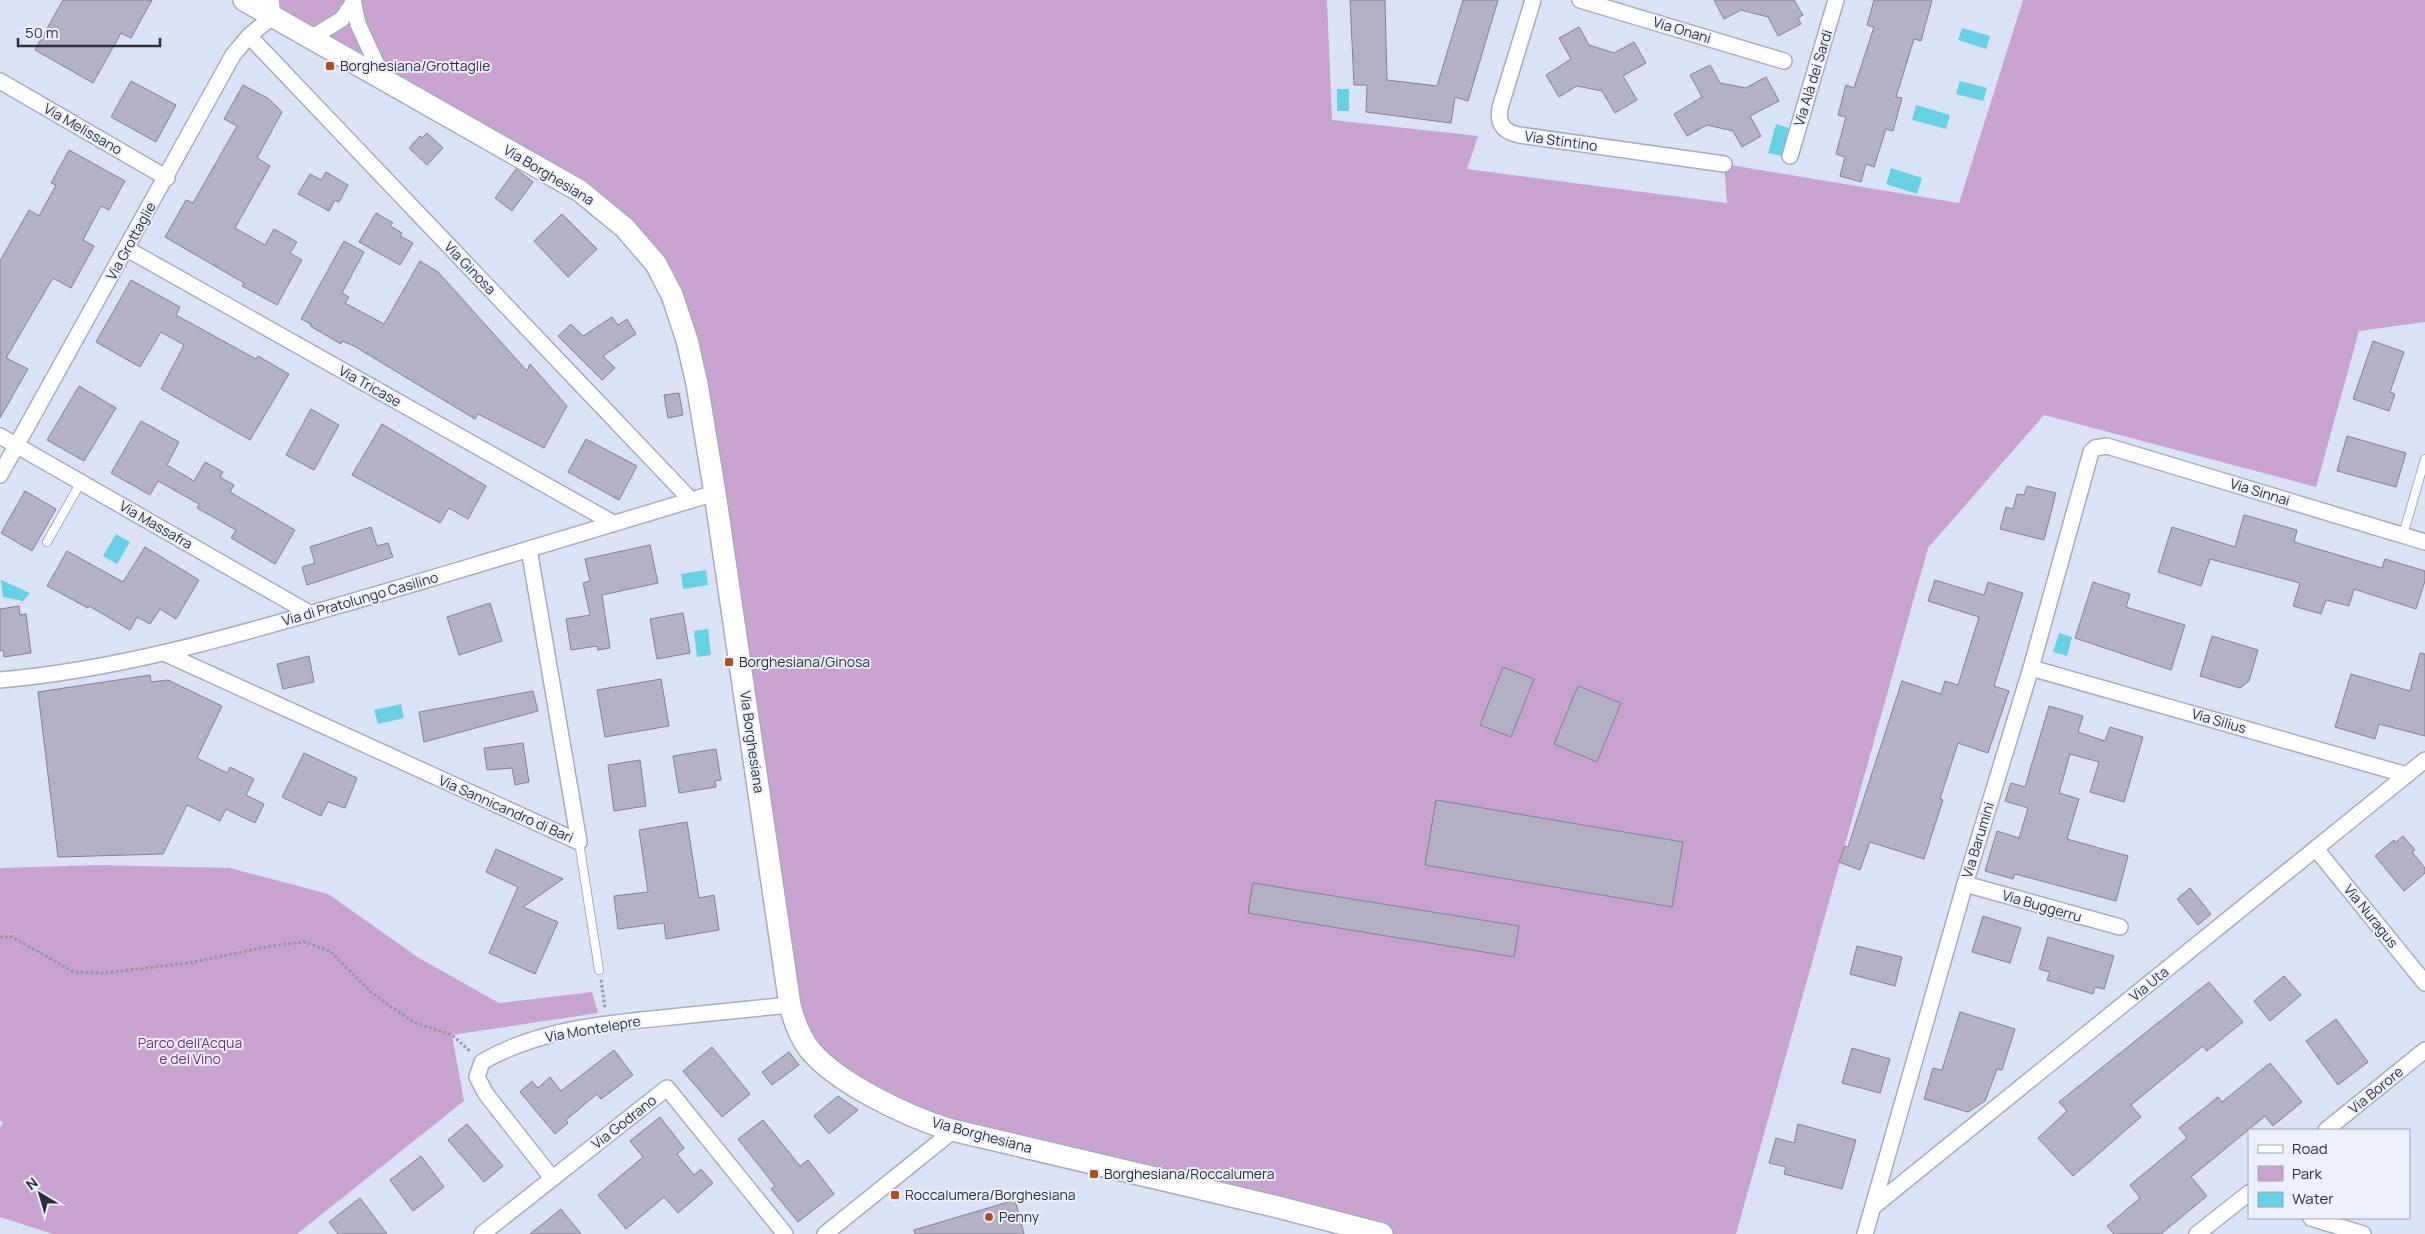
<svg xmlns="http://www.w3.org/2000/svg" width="2425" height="1234" viewBox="0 0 2425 1234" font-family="Manrope,sans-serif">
	<rect width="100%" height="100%" fill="#dae3f6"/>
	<g fill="#c8a3d0">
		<polygon points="278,0 1327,0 1332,120 1478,136 1467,169 1727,203 1724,164 1959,203 2023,0 2425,0 2425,322 2359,331 2316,487 2044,415 1928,548 1736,1234 1382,1234 931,1123 806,1045 687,340 625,228 273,16"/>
		<polygon points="97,865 230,868 328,894 419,958 499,1003 592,992 598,1013 452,1035 464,1101 297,1234 53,1234 0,1217 0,1128 3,1122 0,1121 0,868"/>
	</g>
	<g fill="#66d1e4">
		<polygon points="1962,28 1990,36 1986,49 1958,40"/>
		<polygon points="1960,81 1987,88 1983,101 1956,94"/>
		<rect x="1337" y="89" width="12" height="22"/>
		<polygon points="1916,105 1950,115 1946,129 1912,120"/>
		<polygon points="1776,124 1789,128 1782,156 1768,153"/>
		<polygon points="1891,168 1922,178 1917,194 1886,184"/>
		<polygon points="116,534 130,542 117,564 103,556"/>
		<polygon points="706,570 708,585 683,589 681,574"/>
		<polygon points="1,580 30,593 23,601 3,597"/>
		<polygon points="708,629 711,655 697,657 694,631"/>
		<polygon points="2059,633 2072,637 2067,656 2053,652"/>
		<polygon points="401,704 404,718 378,724 374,710"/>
	</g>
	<g fill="#b4b1c4" stroke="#828092">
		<polygon points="63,0 152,0 131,38 121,33 93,83 35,50"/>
		<polygon points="1350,0 1385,0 1387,80 1437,86 1463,0 1498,0 1468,101 1455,97 1451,123 1366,112 1367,85 1354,85"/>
		<polygon points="1714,0 1794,0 1803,15 1798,18 1801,24 1778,36 1768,17 1741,10 1724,19"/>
		<polygon points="1874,0 1932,0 1921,41 1914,39 1896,97 1902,98 1893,131 1886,129 1874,167 1866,164 1861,182 1840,176 1845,157 1836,154 1846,117 1838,115 1846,85 1854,88 1874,27 1867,25"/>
		<polygon points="1579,27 1589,45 1614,53 1634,42 1646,63 1623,76 1637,100 1615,113 1602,91 1577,86 1559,97 1546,75 1571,59 1559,38"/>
		<polygon points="1710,65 1720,83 1746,88 1766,77 1779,101 1750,116 1761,136 1742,147 1733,131 1707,125 1687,136 1674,114 1702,97 1690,75"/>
		<polygon points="131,81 176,105 156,142 111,117"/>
		<polygon points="243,85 269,99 282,112 257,158 270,166 235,228 265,245 274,229 297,242 290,253 302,260 277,305 242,286 244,283 165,237 186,200 193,203 237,126 224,119"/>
		<polygon points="427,133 443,148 427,165 409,148 420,136 422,138"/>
		<polygon points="69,150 125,181 109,210 101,206 83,240 94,246 71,288 53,278 6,358 28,369 0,418 0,261 29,210 39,216 56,185 51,183"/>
		<polygon points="516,169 533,182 512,211 495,198"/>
		<polygon points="326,172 348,185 339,202 335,200 329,211 298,194 310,174 321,180"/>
		<polygon points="376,213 393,223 390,226 402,233 400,236 413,243 400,265 359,242"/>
		<polygon points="562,214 597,249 568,277 534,241"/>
		<polygon points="344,241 364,252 342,293 349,297 345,303 384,324 420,261 438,272 527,371 530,364 567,406 544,448 478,414 475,419 354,346 342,341 341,344 310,326 311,324 301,319"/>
		<polygon points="131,280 180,307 176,315 256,359 258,356 289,374 250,440 161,389 184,345 161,332 140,367 96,342"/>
		<polygon points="612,317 618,325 627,319 636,334 603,356 615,368 602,380 558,336 571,324 583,336"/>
		<polygon points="2373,341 2404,352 2390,392 2395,394 2389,411 2353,399"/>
		<polygon points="79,386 116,408 84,461 47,440"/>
		<polygon points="679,393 683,415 668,418 664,395"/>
		<polygon points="311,409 339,425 314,470 286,455"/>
		<polygon points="141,421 179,442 167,465 194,481 205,462 223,472 220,477 234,485 230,492 295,530 275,564 231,538 236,530 197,508 199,504 158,481 150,495 111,473"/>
		<polygon points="382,424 486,486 468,519 449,508 440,523 352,475"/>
		<polygon points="2347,436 2406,453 2396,487 2337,471"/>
		<polygon points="586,439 637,466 619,500 568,472"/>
		<polygon points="2027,486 2056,493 2044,540 2000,529 2006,507 2013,509 2017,494 2024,495"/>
		<polygon points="25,491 56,509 32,551 1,533"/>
		<polygon points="2244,515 2297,530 2294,542 2382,568 2385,559 2425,571 2425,581 2416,609 2354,589 2349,606 2326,600 2321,614 2293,606 2300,583 2210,559 2201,586 2158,572 2172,527 2235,547"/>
		<polygon points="371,527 377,546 388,543 393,557 307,585 302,567 315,563 310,547"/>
		<polygon points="650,545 658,583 602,595 610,648 598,650 597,646 571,650 566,619 590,615 583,583 590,581 585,559"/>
		<polygon points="145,547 199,580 176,619 160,609 150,624 137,617 130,630 89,606 88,608 47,586 67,551 123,582"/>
		<polygon points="1935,580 1984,595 1988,582 2023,593 1994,686 2009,691 1988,753 1958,743 1940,799 1943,800 1924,859 1870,842 1860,870 1839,862 1845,846 1848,847 1902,681 1941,694 1945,681 1958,685 1979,617 1928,601"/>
		<polygon points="2093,582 2130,594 2126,607 2185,625 2171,670 2075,638"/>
		<polygon points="490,603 502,641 459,655 447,617"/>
		<polygon points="19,606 20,615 26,614 31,653 4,657 3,650 0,651 0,609"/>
		<polygon points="683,613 690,653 657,659 650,619"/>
		<polygon points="2212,636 2258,650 2249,681 2240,688 2200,676"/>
		<polygon points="2420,653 2425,654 2425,736 2379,724 2375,739 2335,727 2351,674 2410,691"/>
		<polygon points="309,656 314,682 283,689 277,664"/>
		<polygon points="1503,667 1534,679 1511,737 1480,725"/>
		<polygon points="150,675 151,682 168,680 222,706 197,758 227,773 230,767 254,779 246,795 264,804 255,823 226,809 220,821 187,805 163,854 58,857 38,692"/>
		<polygon points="661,679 669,726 605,737 597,690"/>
		<polygon points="1578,686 1621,703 1597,762 1554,744"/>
		<polygon points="533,691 538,711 424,742 419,712"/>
		<polygon points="2049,706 2083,716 2078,732 2105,741 2110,727 2143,737 2124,802 2090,792 2099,762 2070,754 2059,793 2079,799 2067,839 2128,856 2116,901 2015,874 2013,879 1985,871 1997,831 2019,838 2028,808 2005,801 2011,783 2025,787"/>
		<polygon points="523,743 529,782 515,785 512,768 487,770 484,748"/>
		<polygon points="716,749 721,780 715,781 716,787 679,793 673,756"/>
		<polygon points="304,753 357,778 345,808 328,802 321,816 282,797"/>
		<polygon points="640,760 646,806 614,811 608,765"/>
		<polygon points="1436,800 1683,842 1672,907 1425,865"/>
		<polygon points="687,822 699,898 714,895 719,930 666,939 664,923 618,929 614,896 648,892 639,830"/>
		<polygon points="2403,836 2415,850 2412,852 2425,868 2425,873 2404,891 2375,856 2394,840 2395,843"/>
		<polygon points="496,849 563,879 523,907 558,922 535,974 489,953 518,887 486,872"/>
		<polygon points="1253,883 1519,926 1514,957 1248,913"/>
		<polygon points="2190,888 2211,914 2198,925 2177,899"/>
		<polygon points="1983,916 2021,928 2010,963 1972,952"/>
		<polygon points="2048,937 2114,956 2104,989 2095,987 2093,994 2047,980 2050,972 2039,969"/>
		<polygon points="1857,946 1902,957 1895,986 1850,974"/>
		<polygon points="2284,976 2301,995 2270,1021 2254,1001"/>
		<polygon points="2209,982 2243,1022 2207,1051 2203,1046 2131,1105 2141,1117 2073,1176 2038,1138 2067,1111 2059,1102"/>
		<polygon points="1960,1012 2015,1029 2002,1070 1997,1069 1985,1101 1968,1112 1924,1099 1933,1068 1942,1070"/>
		<polygon points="2336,1019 2368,1062 2338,1085 2306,1041"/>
		<polygon points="712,1047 750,1094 722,1117 683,1071"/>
		<polygon points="1852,1048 1890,1059 1880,1093 1842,1083"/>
		<polygon points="614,1050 633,1075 601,1099 597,1094 566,1120 568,1123 555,1134 520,1092 532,1081 538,1088 550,1077 561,1091"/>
		<polygon points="789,1052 799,1065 772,1085 762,1072"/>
		<polygon points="2270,1063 2302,1102 2273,1126 2265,1116 2191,1177 2207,1196 2161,1234 2114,1234 2107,1226 2140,1198 2130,1185 2187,1138 2179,1128 2218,1097 2222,1102"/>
		<polygon points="838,1096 858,1110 829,1134 814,1116"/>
		<polygon points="660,1117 684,1148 677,1154 694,1175 701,1169 713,1183 678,1213 664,1197 626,1229 598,1195 643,1157 630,1141"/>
		<polygon points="763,1120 800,1166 808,1160 834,1194 798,1222 771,1189 775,1186 738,1139"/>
		<polygon points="467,1124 503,1166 484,1182 448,1140"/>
		<polygon points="1798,1124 1856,1140 1842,1189 1784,1174 1786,1167 1769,1163 1776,1138 1794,1143"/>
		<polygon points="421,1156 444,1187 413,1211 390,1180"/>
		<polygon points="360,1198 387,1234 338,1234 329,1222"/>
		<polygon points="1015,1200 1024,1234 915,1234 914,1230"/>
		<polygon points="561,1209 581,1234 530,1234"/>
	</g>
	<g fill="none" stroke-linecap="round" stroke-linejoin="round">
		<defs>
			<g id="lane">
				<polyline points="2403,535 2425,459"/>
				<polyline points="47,542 81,482"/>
				<polyline points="579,842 599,970"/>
			</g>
			<g id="street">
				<polyline points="353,0 358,24 384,80"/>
				<path d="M1533,0L1500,108C1497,124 1504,132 1519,135L1724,164"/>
				<polyline points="1580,0 1784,61"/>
				<polyline points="249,36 691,500"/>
				<polyline points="311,38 342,19 353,3"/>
				<polyline points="0,81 167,178"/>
				<polyline points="1790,156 1836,0"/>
				<polyline points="127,249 613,523"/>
				<polyline points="0,436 311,614"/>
				<polyline points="0,475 233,55 249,36 273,16 271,0"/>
				<polyline points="164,653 579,842 529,549"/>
				<polyline points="2031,668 2407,775"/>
				<path d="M0,680C126,669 247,632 368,597C484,563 600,528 715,493"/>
				<polyline points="2316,849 2425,983"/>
				<polyline points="1965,884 2120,927"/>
				<polyline points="2326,1130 2425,1050"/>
				<path d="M552,1178L486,1094L477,1077L482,1062C538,1029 608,1023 671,1017C711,1013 750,1009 790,1005"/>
				<polyline points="1873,1207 2425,760"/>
				<polyline points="2311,1218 2363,1234"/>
				<polyline points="482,1234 667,1088 785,1234"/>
				<polyline points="825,1234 954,1130"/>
				<polyline points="1865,1234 1965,884 2031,668 2091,452 2095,448 2107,446 2425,542"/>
				<polyline points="2197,1234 2249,1193"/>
			</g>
			<path id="secondary" d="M244,0L580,191L625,228L656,264L672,295L687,340L697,384L715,493L790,1005C794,1021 799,1036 810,1050C837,1083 907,1116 948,1129L1274,1206L1382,1234"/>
		</defs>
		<use href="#lane" stroke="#a4acbe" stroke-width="10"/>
		<use href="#street" stroke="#a4acbe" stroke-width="18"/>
		<use href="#secondary" stroke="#a4acbe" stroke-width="24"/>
		<g stroke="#9096a4" stroke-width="3" stroke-dasharray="2.5 2.5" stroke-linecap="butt">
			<polyline points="0,937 12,937 74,972 104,973 189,963 271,946 304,942 330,951 373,994 413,1022 452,1035 471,1052"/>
			<polyline points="601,980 605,1008"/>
		</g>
		<use href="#lane" stroke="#fff" stroke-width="8"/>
		<use href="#street" stroke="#fff" stroke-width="15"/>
		<use href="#secondary" stroke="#fff" stroke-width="21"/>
	</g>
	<g fill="#b24d1e" stroke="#ebf0fc" stroke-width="2">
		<rect x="325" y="61" width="10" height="10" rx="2.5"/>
		<rect x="724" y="657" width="10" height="10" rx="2.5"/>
		<rect x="1089" y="1169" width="10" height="10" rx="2.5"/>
		<rect x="890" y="1190" width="10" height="10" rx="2.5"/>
		<circle cx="989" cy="1217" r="5"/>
	</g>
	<g text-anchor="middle" stroke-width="4" stroke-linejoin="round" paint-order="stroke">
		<g font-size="14" fill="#2c2f36" stroke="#ebf0fc">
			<text transform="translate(1682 30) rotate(17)" y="5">Via Onani</text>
			<text transform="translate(1813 78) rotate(-73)" y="5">Via Alà dei Sardi</text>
			<text transform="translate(83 129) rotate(30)" y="5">Via Melissano</text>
			<text transform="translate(1561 141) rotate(8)" y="5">Via Stintino</text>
			<text transform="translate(549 175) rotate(31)" y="5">Via Borghesiana</text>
			<text transform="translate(131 241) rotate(-61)" y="5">Via Grottaglie</text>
			<text transform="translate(470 268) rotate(46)" y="5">Via Ginosa</text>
			<text transform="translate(370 386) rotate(29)" y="5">Via Tricase</text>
			<text transform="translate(2260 492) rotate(17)" y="5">Via Sinnai</text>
			<text transform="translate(156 525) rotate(30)" y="5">Via Massafra</text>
			<text transform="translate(360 599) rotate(-16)" y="5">Via di Pratolungo Casilino</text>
			<text transform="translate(2219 721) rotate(16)" y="5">Via Silius</text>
			<text transform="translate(752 742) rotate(82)" y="5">Via Borghesiana</text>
			<text transform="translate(506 809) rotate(24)" y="5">Via Sannicandro di Bari</text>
			<text transform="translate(1978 840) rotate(-73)" y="5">Via Barumini</text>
			<text transform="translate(2042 906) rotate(16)" y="5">Via Buggerru</text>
			<text transform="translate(2371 916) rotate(51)" y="5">Via Nuragus</text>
			<text transform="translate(2149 984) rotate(-39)" y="5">Via Uta</text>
			<text transform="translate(593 1029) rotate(-10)" y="5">Via Montelepre</text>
			<text transform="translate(2376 1090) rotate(-39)" y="5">Via Borore</text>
			<text transform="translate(624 1122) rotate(-38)" y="5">Via Godrano</text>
			<text transform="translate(982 1135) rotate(15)" y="5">Via Borghesiana</text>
		</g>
		<g font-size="14" fill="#2c2f36" stroke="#ebf0fc" text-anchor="start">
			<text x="340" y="71">Borghesiana/Grottaglie</text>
			<text x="739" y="667">Borghesiana/Ginosa</text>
			<text x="1104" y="1179">Borghesiana/Roccalumera</text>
			<text x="905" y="1200">Roccalumera/Borghesiana</text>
			<text x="999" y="1222">Penny</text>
		</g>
		<g font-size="14" fill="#6b2e77" stroke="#ebf0fc">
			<text x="190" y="1048">Parco dell'Acqua<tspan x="190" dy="16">e del Vino</tspan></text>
		</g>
	</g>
	<rect x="2248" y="1129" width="162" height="90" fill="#ebf0fc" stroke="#9fa3ad"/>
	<rect x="2258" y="1145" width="25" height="8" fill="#ffffff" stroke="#9fa3ad"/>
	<text x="2292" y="1154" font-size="15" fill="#2c2f36">Road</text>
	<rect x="2258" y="1166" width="25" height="15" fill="#c8a3d0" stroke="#9fa3ad"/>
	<text x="2292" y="1179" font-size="15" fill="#2c2f36">Park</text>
	<rect x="2258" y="1192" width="25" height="15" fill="#66d1e4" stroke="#9fa3ad"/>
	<text x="2292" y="1204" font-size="15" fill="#2c2f36">Water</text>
	<g transform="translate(40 1194) rotate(322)" stroke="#ebf0fc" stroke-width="4" paint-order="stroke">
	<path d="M0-4L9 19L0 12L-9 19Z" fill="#2c2f36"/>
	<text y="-8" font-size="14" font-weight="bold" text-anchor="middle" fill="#2c2f36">N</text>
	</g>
	<path d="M18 38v8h142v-8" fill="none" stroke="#2c2f36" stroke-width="2.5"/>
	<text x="25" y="38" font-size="15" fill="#2c2f36" stroke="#ebf0fc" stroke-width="4" paint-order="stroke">50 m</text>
</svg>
